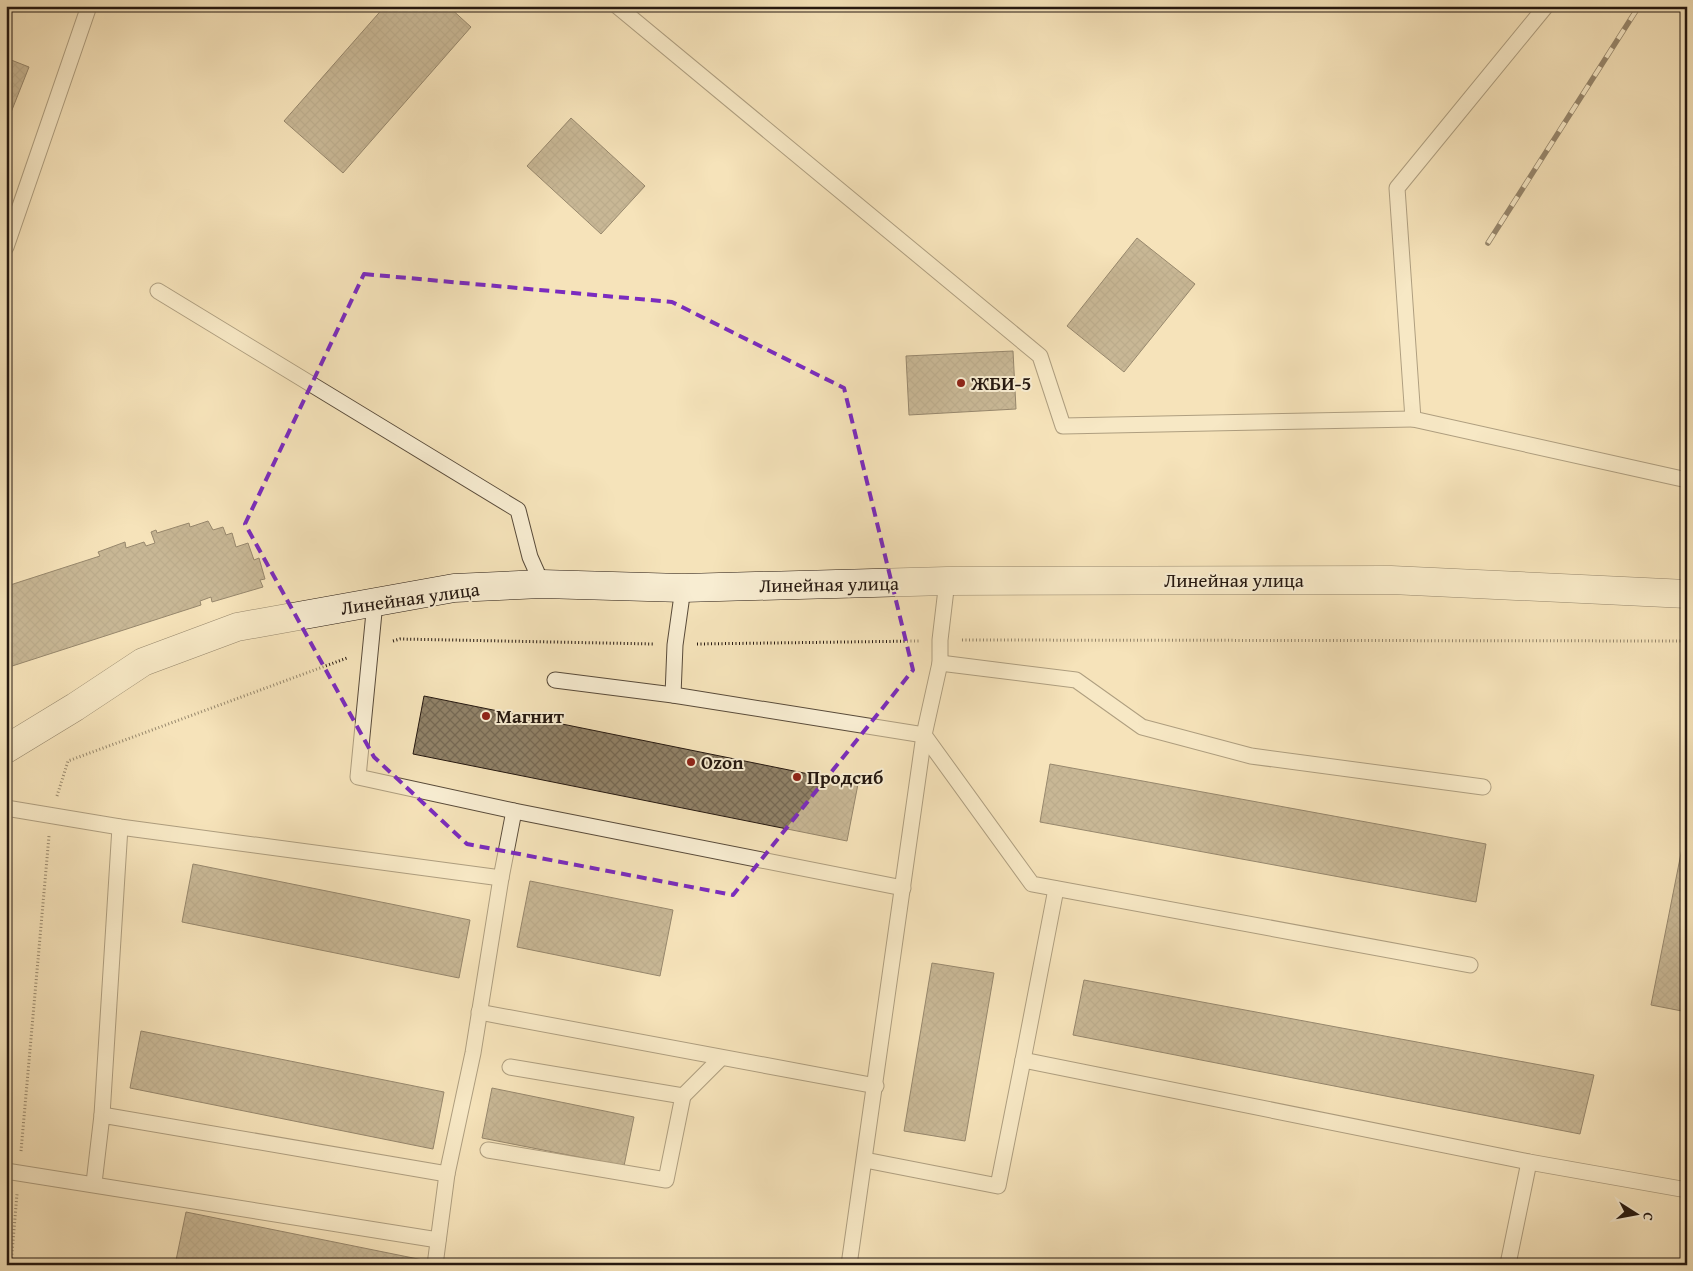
<svg xmlns="http://www.w3.org/2000/svg" width="1693" height="1271" viewBox="0 0 1693 1271" font-family="'Gentium Book Plus',serif">
	<defs>
		<pattern id="building-cross-hatch" width="8" height="8" patternUnits="userSpaceOnUse" patternTransform="scale(1.25)"><rect width="8" height="8" fill="#918268"/><path d="M0 0l8 8M0 8l8-8" fill="none" stroke="#766954"/></pattern>
	</defs>
	<rect width="100%" height="100%" fill="#f5e3ba"/>
	<filter id="stains"><feTurbulence type="fractalNoise" baseFrequency=".004" numOctaves="4"/><feColorMatrix values="0 0 0 0 .2 0 0 0 0 .09 0 0 0 0 .02 0 0 0 .5 -.17"/></filter>
	<radialGradient id="worn" r=".72"><stop offset=".6" stop-color="#630" stop-opacity="0"/><stop offset="1" stop-color="#630" stop-opacity=".3"/></radialGradient>
	<g fill="url(#building-cross-hatch)" stroke="#251810">
		<polygon points="385,6 448,6 471,27 343,173 284,121"/>
		<polygon points="6,58 29,67 6,125"/>
		<polygon points="571,118 645,186 601,234 527,166"/>
		<polygon points="1137,238 1195,284 1124,372 1067,326"/>
		<polygon points="1013,351 1016,409 909,415 906,356"/>
		<polygon points="208,521 213,530 223,527 226,535 232,533 236,547 248,543 254,560 259,558 265,579 260,580 263,587 212,602 211,597 200,601 201,605 6,668 6,582 7,586 100,556 98,552 125,542 126,548 144,542 146,546 155,543 151,532 156,530 157,533 189,523 190,527"/>
		<polygon points="424,696 858,784 847,841 413,754"/>
		<polygon points="1050,764 1486,844 1476,902 1040,822"/>
		<polygon points="1687,823 1687,1012 1651,1005"/>
		<polygon points="193,864 470,920 459,978 182,922"/>
		<polygon points="530,881 673,910 660,976 517,947"/>
		<polygon points="932,963 994,973 965,1141 904,1131"/>
		<polygon points="1084,980 1594,1075 1580,1134 1073,1035"/>
		<polygon points="141,1031 444,1092 433,1149 130,1088"/>
		<polygon points="492,1088 634,1117 624,1166 482,1138"/>
		<polygon points="186,1212 423,1260 422,1265 175,1265"/>
	</g>
	<g fill="none" stroke-linecap="round" stroke-linejoin="round">
		<defs>
			<g id="lane">
				<polyline points="617,6 1040,356 1063,426 1413,419"/>
				<polyline points="1546,6 1397,188 1413,419 1687,480"/>
				<polyline points="6,247 89,6"/>
				<polyline points="158,291 518,510 530,557 542,584"/>
				<polyline points="375,602 358,777 514,811 903,888"/>
				<polyline points="940,663 1076,680 1142,727 1251,756 1483,787"/>
				<polyline points="555,680 673,695 924,735 1032,884 1470,965"/>
				<polyline points="673,695 675,645 683,588"/>
				<polyline points="6,808 120,827 501,878"/>
				<polyline points="1056,889 1023,1060 1529,1162 1687,1190"/>
				<polyline points="479,1012 876,1086"/>
				<polyline points="510,1067 683,1096"/>
				<polyline points="102,1115 120,827"/>
				<polyline points="488,1150 666,1180 683,1096 721,1058"/>
				<polyline points="865,1160 998,1186 1023,1060"/>
				<polyline points="6,1171 438,1240"/>
				<polyline points="94,1183 102,1115 447,1174"/>
				<polyline points="1508,1264 1529,1162"/>
				<polyline points="435,1265 447,1174 473,1053 501,878 514,811"/>
				<polyline points="849,1265 924,735 940,663 940,640 947,581"/>
			</g>
			<polyline id="secondary" points="6,749 75,707 143,662 237,627 454,588 542,584 683,588 947,581 1391,580 1687,594"/>
		</defs>
		<use href="#lane" stroke="#594b3a" stroke-width="17"/>
		<use href="#secondary" stroke="#251810" stroke-width="29"/>
		<g stroke="#251810" stroke-width="3" stroke-dasharray="1 2.5" stroke-linecap="butt">
			<polyline points="962,640 1687,641"/>
			<polyline points="393,641 400,639 654,644"/>
			<polyline points="697,644 919,641"/>
			<polyline points="57,796 68,761 347,658"/>
			<polyline points="21,1151 49,836"/>
			<polyline points="11,1265 17,1194"/>
		</g>
		<use href="#lane" stroke="#f8edd2" stroke-width="15"/>
		<use href="#secondary" stroke="#f8edd2" stroke-width="28"/>
		<defs>
			<polyline id="rail" points="1488,243 1639,6"/>
		</defs>
		<use href="#rail" stroke="#251810" stroke-width="5.5"/>
		<use href="#rail" stroke="#f8edd2" stroke-width="4" stroke-dasharray="11" stroke-linecap="butt"/>
	</g>
	<path d="M0 0H1693V1271H0ZM364,274L672,302L844,388L913,670L733,895L467,844L374,757L245,524Z" fill="#f5e3ba" fill-opacity=".55" fill-rule="evenodd"/>
	<path fill="none" stroke="#7b2cbf" stroke-width="4" stroke-dasharray="10 6" stroke-linejoin="round" d="M364,274L672,302L844,388L913,670L733,895L467,844L374,757L245,524Z"/>
	<g fill="#8f2418" stroke="#f8edd2" stroke-width="2">
		<circle cx="961" cy="383" r="5"/>
		<circle cx="486" cy="716" r="5"/>
		<circle cx="691" cy="762" r="5"/>
		<circle cx="797" cy="777" r="5"/>
	</g>
	<g text-anchor="middle" stroke-width="4" stroke-linejoin="round" paint-order="stroke">
		<g font-size="19" font-weight="bold" fill="#251810" stroke="#f8edd2" text-anchor="start">
			<text x="971" y="390">ЖБИ-5</text>
			<text x="496" y="723">Магнит</text>
			<text x="701" y="769">Ozon</text>
			<text x="807" y="784">Продсиб</text>
		</g>
		<g font-size="19" fill="#251810" stroke="#f8edd2">
			<text x="1234" y="587">Линейная улица</text>
			<text transform="translate(829 584) rotate(-1)" y="7">Линейная улица</text>
			<text transform="translate(410 598) rotate(-8)" y="7">Линейная улица</text>
		</g>
	</g>
	<rect width="1693" height="1271" fill="none" stroke="#f5e3ba" stroke-width="25"/>
	<rect x="8" y="8" width="1678" height="1256" fill="none" stroke="#251810" stroke-width="2.5"/>
	<rect x="12" y="12" width="1668" height="1246" fill="none" stroke="#251810"/>
	<g transform="translate(1636 1214) rotate(101)" stroke="#f8edd2" stroke-width="4" paint-order="stroke">
	<path d="M0-4L9 19L0 12L-9 19Z" fill="#251810"/>
	<text y="-8" font-size="14" font-weight="bold" text-anchor="middle" fill="#251810">С</text>
	</g>
	<rect width="100%" height="100%" filter="url(#stains)"/>
	<rect width="100%" height="100%" fill="url(#worn)"/>
</svg>
